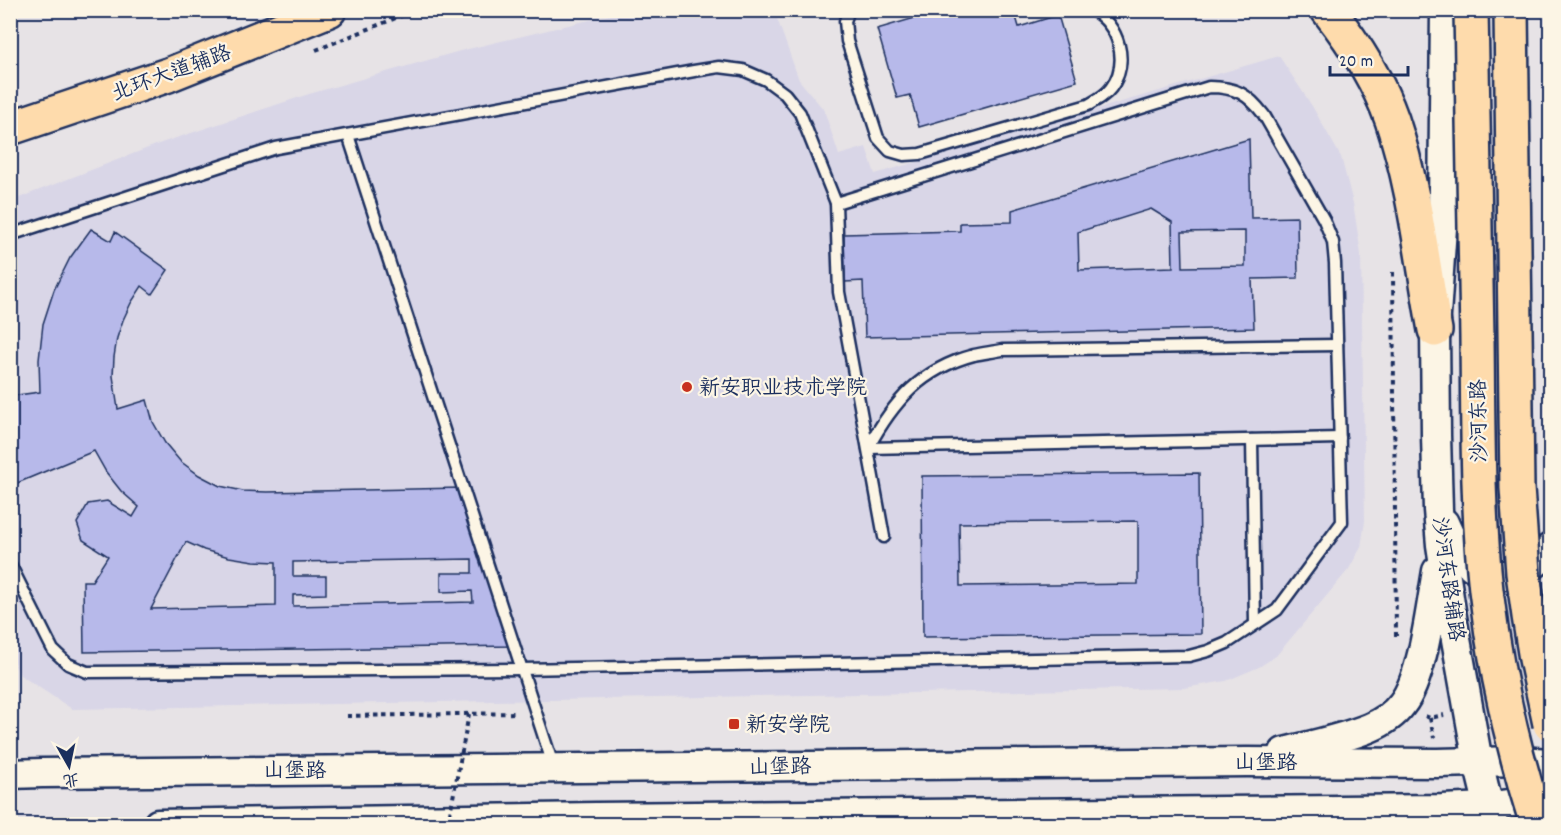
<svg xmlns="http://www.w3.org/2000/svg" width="1561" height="835" viewBox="0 0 1561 835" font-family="Dekko,'LXGW WenKai TC',sans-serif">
	<rect width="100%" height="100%" fill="#e7e3e6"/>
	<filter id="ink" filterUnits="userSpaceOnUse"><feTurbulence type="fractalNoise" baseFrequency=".0167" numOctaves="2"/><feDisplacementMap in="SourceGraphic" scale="12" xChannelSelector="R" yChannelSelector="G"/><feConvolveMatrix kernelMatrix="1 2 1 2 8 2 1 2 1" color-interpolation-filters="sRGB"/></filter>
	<g filter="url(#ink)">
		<polygon fill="#d9d6e7" points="631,10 774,10 799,80 824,110 839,155 866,147 875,174 1279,56 1312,106 1341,157 1353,203 1361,254 1365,521 1361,547 1349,569 1276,656 1259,667 1226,681 1184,688 72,709 20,675 11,657 11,201 161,143 309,94 460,51"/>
		<g fill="#b7b9ea" stroke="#1b2f5e" stroke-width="1.5" fill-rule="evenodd">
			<polygon points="942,10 1014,10 1019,27 1058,15 1077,81 919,127 910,95 897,98 877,29"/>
			<path d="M1249,139L1251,218L1297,217L1298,278L1252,279L1254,328L865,337L863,281L845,282L844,234L960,231V223L1012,222V210ZM1151,209L1172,222L1173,267L1079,270L1078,232ZM1245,231V266L1183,267L1182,232Z"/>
			<path d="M91,229L111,241L115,232L168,270L152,294L142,286L131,303L123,320L117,338L114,357L113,376L118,409L147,400L153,422L165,443L180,461L199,475L220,486L243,491L267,492L461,488L514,646L84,652L83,581H92L108,556L83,540L77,523L88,504L107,501L133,517L139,507L121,491L106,472L94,451L10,486V396L40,392L39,360L43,324L54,290L70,258ZM186,542L204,550L229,557L254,561L276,562V606L151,609ZM472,559V573H441V592L472,591L473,602L293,606V595L326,594V576H293V562Z"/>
			<path d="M1199,473L1201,634L923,637L922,476ZM1138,521V584L960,586L959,523Z"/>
		</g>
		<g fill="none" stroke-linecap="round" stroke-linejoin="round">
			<defs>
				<g id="lane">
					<path d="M849,10L845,21L847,41L878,138L890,151L904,155L920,154L1088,105C1097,100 1105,96 1111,88C1130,62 1119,25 1092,10"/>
					<polyline points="348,135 554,768"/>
					<polyline points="10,235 276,148 694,71 719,67 743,70 766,80 785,94 800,113 836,203 839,292 884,537"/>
					<path d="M1337,345L1002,350C992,352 983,353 974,355C921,369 893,402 868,448L1340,438"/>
					<polyline points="1252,440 1255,624"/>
					<path d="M10,564L53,650L68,664L87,672L521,669L1189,656L1208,651L1227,643L1277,610L1342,522L1335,263L1333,242L1324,220L1264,115C1248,94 1236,87 1209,87L836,203"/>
				</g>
				<g id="secondary">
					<polyline points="1445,10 1443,213 1435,330 1436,435 1438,510 1441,545 1452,617 1478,762 1493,824"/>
					<path d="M1444,523C1451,538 1458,556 1472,566C1498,585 1533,572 1550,548"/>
					<path d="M1284,752C1312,745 1342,739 1369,728C1381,723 1394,715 1402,704C1423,678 1431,605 1437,571"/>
					<polyline points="10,774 42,773 1247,762 1437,763 1519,761 1550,763"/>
					<polyline points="158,824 596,817 1442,809 1488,807 1522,802 1550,794"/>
				</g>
				<g id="primary">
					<path d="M1328,10C1354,43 1378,80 1392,120C1415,188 1422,260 1435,330"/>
					<polyline points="10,128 168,75 329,10"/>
				</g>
			</defs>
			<use href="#lane" stroke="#1b2f5e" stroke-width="15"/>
			<use href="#secondary" stroke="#1b2f5e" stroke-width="33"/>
			<use href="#primary" stroke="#1b2f5e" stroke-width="38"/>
			<g stroke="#1b2f5e" stroke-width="4" stroke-dasharray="4.5 4.5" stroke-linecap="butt">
				<polyline points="316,50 416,10"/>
				<polyline points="1393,272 1396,636"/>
				<polyline points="347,716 517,713"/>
				<polyline points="1425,716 1430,718 1444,715"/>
				<polyline points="1430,718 1434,738"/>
			</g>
			<use href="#lane" stroke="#fcf5e5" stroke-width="10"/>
			<use href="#secondary" stroke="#fcf5e5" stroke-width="28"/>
			<use href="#primary" stroke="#fedbac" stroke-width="33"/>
			<defs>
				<g id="primary-bridge">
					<path d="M1471,10C1473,119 1475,228 1477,337C1478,421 1477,506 1486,590C1495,669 1513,749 1537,824"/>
					<polyline points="1511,10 1517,488 1523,573 1529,616 1536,659 1550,724"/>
				</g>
			</defs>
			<use href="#primary-bridge" stroke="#1b2f5e" stroke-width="38" stroke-linecap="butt"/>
			<polyline stroke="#1b2f5e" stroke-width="4" stroke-dasharray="4.5 4.5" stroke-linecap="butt" points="448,824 469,714"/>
			<use href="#primary-bridge" stroke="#fedbac" stroke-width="33"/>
		</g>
	</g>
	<g fill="#c8321e" stroke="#fcf5e5" stroke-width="2">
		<circle cx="687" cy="387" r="6"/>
		<rect x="728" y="718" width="12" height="12" rx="3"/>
	</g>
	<g text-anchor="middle" stroke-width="4.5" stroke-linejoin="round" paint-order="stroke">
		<g font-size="21" fill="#1b2f5e" stroke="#fcf5e5">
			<text transform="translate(171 72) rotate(-20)" y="7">北环大道辅路</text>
			<text transform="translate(1478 421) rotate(-91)" y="7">沙河东路</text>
			<text transform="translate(1449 579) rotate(82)" y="7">沙河东路辅路</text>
			<text x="1266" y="769">山堡路</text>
			<text transform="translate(780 766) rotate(-1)" y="7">山堡路</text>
			<text x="295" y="777">山堡路</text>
		</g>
		<g font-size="21" fill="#1b2f5e" stroke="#fcf5e5" text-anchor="start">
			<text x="699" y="394">新安职业技术学院</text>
			<text x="746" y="731">新安学院</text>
		</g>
	</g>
	<rect width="1561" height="835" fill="none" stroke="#fcf5e5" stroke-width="36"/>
	<rect x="18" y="18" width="1525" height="799" fill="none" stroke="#1b2f5e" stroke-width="2" filter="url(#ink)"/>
	<g transform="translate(69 766) rotate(171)" stroke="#fcf5e5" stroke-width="4.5" paint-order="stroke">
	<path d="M0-4.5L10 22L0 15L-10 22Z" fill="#1b2f5e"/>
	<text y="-9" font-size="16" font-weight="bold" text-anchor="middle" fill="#1b2f5e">北</text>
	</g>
	<path d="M1330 66v9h78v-9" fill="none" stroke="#1b2f5e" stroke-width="3"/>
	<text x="1339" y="66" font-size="18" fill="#1b2f5e" stroke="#fcf5e5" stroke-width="4.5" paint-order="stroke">20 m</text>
</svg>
